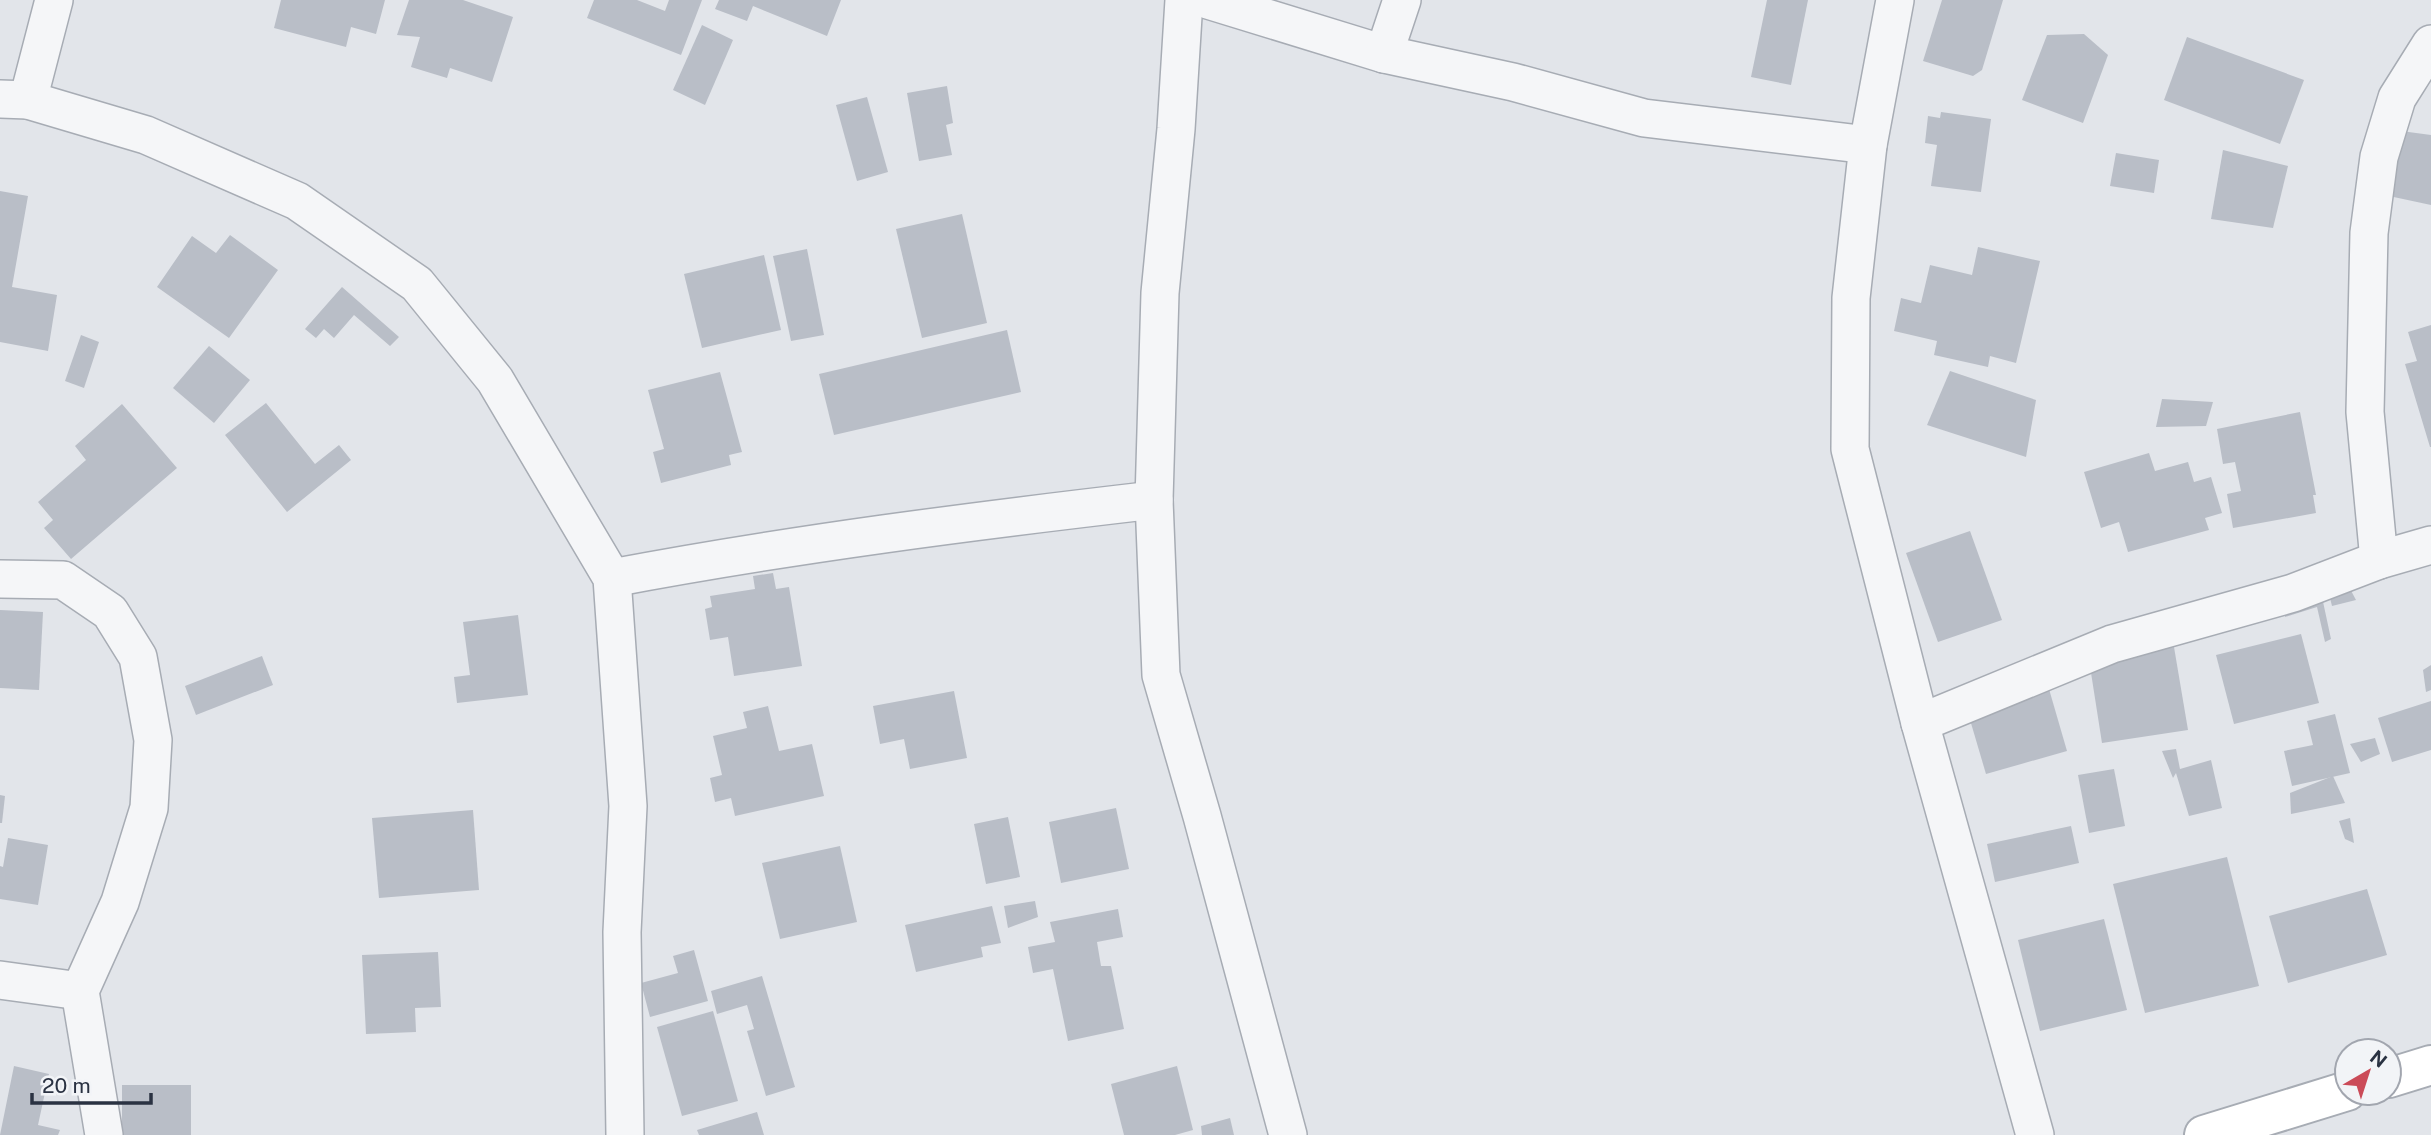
<svg xmlns="http://www.w3.org/2000/svg" width="2431" height="1135" viewBox="0 0 2431 1135" font-family="'Public Sans',sans-serif">
	<rect width="100%" height="100%" fill="#e2e5ea"/>
	<g fill="#b9bec7">
		<polygon points="281,0 385,0 376,34 351,27 346,47 274,28"/>
		<polygon points="409,0 463,0 513,17 492,82 450,68 447,78 411,67 420,37 397,35"/>
		<polygon points="594,0 637,0 665,11 669,0 702,0 681,55 587,18"/>
		<polygon points="719,0 841,0 827,36 753,6 747,21 715,9"/>
		<polygon points="1767,0 1808,0 1791,85 1751,77"/>
		<polygon points="1942,0 2003,0 1982,70 1973,76 1923,61"/>
		<polygon points="702,25 733,40 705,105 673,90"/>
		<polygon points="2084,34 2108,55 2083,123 2022,100 2047,35"/>
		<polygon points="2187,37 2304,80 2280,144 2164,100"/>
		<polygon points="947,86 953,123 946,125 952,155 919,161 907,93"/>
		<polygon points="867,97 888,172 857,181 836,105"/>
		<polygon points="1941,112 1991,119 1981,192 1931,186 1937,145 1925,143 1928,116 1940,118"/>
		<polygon points="2401,131 2431,135 2431,205 2389,196"/>
		<polygon points="2223,150 2288,166 2273,228 2211,219"/>
		<polygon points="2116,153 2159,160 2154,193 2110,186"/>
		<polygon points="0,191 28,196 12,287 57,295 48,351 0,342"/>
		<polygon points="962,214 987,323 922,338 896,229"/>
		<polygon points="230,235 278,270 229,338 157,287 192,236 216,253"/>
		<polygon points="1978,247 2040,261 2016,363 1990,356 1988,367 1934,355 1937,341 1894,331 1901,298 1921,303 1930,265 1972,275"/>
		<polygon points="807,249 824,335 791,341 773,256"/>
		<polygon points="764,255 781,330 702,348 684,274"/>
		<polygon points="342,287 399,337 390,346 354,315 334,338 324,329 316,338 305,329"/>
		<polygon points="2431,325 2431,447 2430,447 2405,364 2417,361 2408,332"/>
		<polygon points="1007,330 1021,392 834,435 819,374"/>
		<polygon points="81,335 99,342 84,388 65,381"/>
		<polygon points="209,346 250,380 214,423 173,388"/>
		<polygon points="1950,371 2036,400 2026,457 1927,425"/>
		<polygon points="720,372 742,452 729,455 731,465 661,483 653,452 664,449 648,390"/>
		<polygon points="2162,399 2213,402 2206,426 2156,427"/>
		<polygon points="266,403 315,464 339,445 351,460 287,512 225,435"/>
		<polygon points="122,404 177,468 71,559 44,528 53,520 38,502 86,460 75,446"/>
		<polygon points="2300,412 2316,495 2313,495 2316,513 2233,528 2227,494 2241,491 2235,462 2223,464 2217,429"/>
		<polygon points="2149,453 2155,471 2188,462 2194,482 2211,477 2222,513 2205,518 2209,530 2128,552 2119,522 2101,528 2084,472"/>
		<polygon points="1970,531 2002,620 1938,642 1906,553"/>
		<polygon points="773,573 776,589 789,587 802,666 734,676 728,637 710,640 705,609 712,607 710,596 755,589 753,576"/>
		<polygon points="2319,583 2331,639 2325,642 2317,607 2285,617 2286,602"/>
		<polygon points="2348,585 2356,600 2332,606 2328,590"/>
		<polygon points="0,610 43,612 39,690 0,688"/>
		<polygon points="518,615 528,695 457,703 454,677 470,675 463,622"/>
		<polygon points="2301,634 2319,703 2234,724 2216,655"/>
		<polygon points="2174,647 2188,730 2102,743 2089,660"/>
		<polygon points="262,656 273,685 196,715 185,686"/>
		<polygon points="2431,665 2431,690 2426,692 2423,670"/>
		<polygon points="2049,689 2067,751 1986,774 1968,713"/>
		<polygon points="954,691 967,758 910,769 904,739 880,744 873,706"/>
		<polygon points="2431,701 2431,750 2392,762 2378,718"/>
		<polygon points="768,706 779,751 812,744 824,796 735,816 731,798 715,802 710,778 722,775 713,736 747,728 743,712"/>
		<polygon points="2335,714 2350,773 2292,786 2284,751 2313,745 2307,721"/>
		<polygon points="2375,738 2380,754 2361,762 2350,744"/>
		<polygon points="2176,749 2180,769 2211,760 2222,808 2189,816 2176,773 2173,778 2162,751"/>
		<polygon points="2114,769 2125,826 2089,833 2078,775"/>
		<polygon points="2333,776 2345,803 2291,814 2290,793"/>
		<polygon points="0,795 5,796 2,823 0,823"/>
		<polygon points="1116,808 1129,869 1061,883 1049,822"/>
		<polygon points="473,810 479,890 379,898 372,818"/>
		<polygon points="1008,817 1020,877 986,884 974,824"/>
		<polygon points="2350,818 2354,843 2345,839 2339,821"/>
		<polygon points="2071,826 2079,863 1995,882 1987,844"/>
		<polygon points="8,838 48,845 38,905 0,899 0,866 3,867"/>
		<polygon points="840,846 857,922 780,939 762,863"/>
		<polygon points="2227,857 2259,986 2145,1013 2113,884"/>
		<polygon points="2367,889 2387,955 2288,983 2269,916"/>
		<polygon points="1035,901 1038,917 1008,928 1004,906"/>
		<polygon points="992,906 1001,943 981,947 983,957 916,972 905,925"/>
		<polygon points="1118,909 1123,937 1097,942 1101,966 1111,966 1124,1029 1068,1041 1053,969 1033,973 1028,947 1055,942 1050,922"/>
		<polygon points="2104,919 2127,1010 2040,1031 2018,940"/>
		<polygon points="694,950 708,1001 650,1017 641,983 678,973 673,956"/>
		<polygon points="438,952 441,1007 415,1008 416,1032 366,1034 362,955"/>
		<polygon points="762,976 795,1087 766,1096 747,1031 754,1029 747,1005 717,1014 711,991"/>
		<polygon points="713,1011 738,1101 682,1116 657,1027"/>
		<polygon points="14,1066 49,1074 38,1125 60,1130 58,1135 0,1135"/>
		<polygon points="1177,1066 1193,1130 1175,1135 1124,1135 1111,1084"/>
		<rect x="122" y="1085" width="69" height="50"/>
		<polygon points="757,1112 764,1135 699,1135 697,1130"/>
		<polygon points="1230,1118 1234,1135 1202,1135 1201,1126"/>
	</g>
	<g fill="none" stroke-linecap="round" stroke-linejoin="round">
		<defs>
			<g id="street">
				<polyline points="1184,0 1176,129 1160,293 1154,500 1161,675 1202,816 1288,1135"/>
				<polyline points="1208,0 1384,54 1513,82 1644,118 1868,145"/>
				<polyline points="1895,0 1868,145 1851,298 1850,449 1920,723 2035,1135"/>
				<polyline points="1384,54 1402,0"/>
				<polyline points="0,99 28,100 146,135 297,201 417,284 495,380 612,578 628,806 622,932 625,1135"/>
				<polyline points="28,100 54,0"/>
				<polyline points="2379,560 2365,412 2369,233 2379,157 2397,98 2431,44"/>
				<path d="M612,578C792,544 973,521 1154,500"/>
				<polyline points="0,579 63,580 110,612 138,657 153,740 149,808 120,902 80,991 104,1135"/>
				<polyline points="1920,723 2112,644 2293,593 2379,560 2431,545"/>
				<polyline points="0,980 80,991"/>
			</g>
			<g id="secondary">
				<polyline points="2389,1078 2431,1065"/>
				<polyline points="2204,1135 2347,1091"/>
			</g>
		</defs>
		<use href="#street" stroke="#a7acb4" stroke-width="40"/>
		<use href="#secondary" stroke="#a7acb4" stroke-width="42"/>
		<use href="#street" stroke="#f5f6f8" stroke-width="37"/>
		<use href="#secondary" stroke="#fff" stroke-width="38"/>
	</g>
	<g transform="translate(2368 1072) rotate(39)"><circle r="33" fill="#f2f4f7" stroke="#a2a6af" stroke-width="2"/>
	<path d="M0-5L12 26L0 18L-12 26Z" fill="#cb4b58"/>
	<text y="-10" font-size="19" font-weight="bold" text-anchor="middle" fill="#2a3242">N</text>
	</g>
	<path d="M32 1093v10h119v-10" fill="none" stroke="#2a3242" stroke-width="3.5"/>
	<text x="42" y="1093" font-size="21" fill="#2a3242" stroke="#f2f4f7" stroke-width="5" paint-order="stroke">20 m</text>
</svg>
